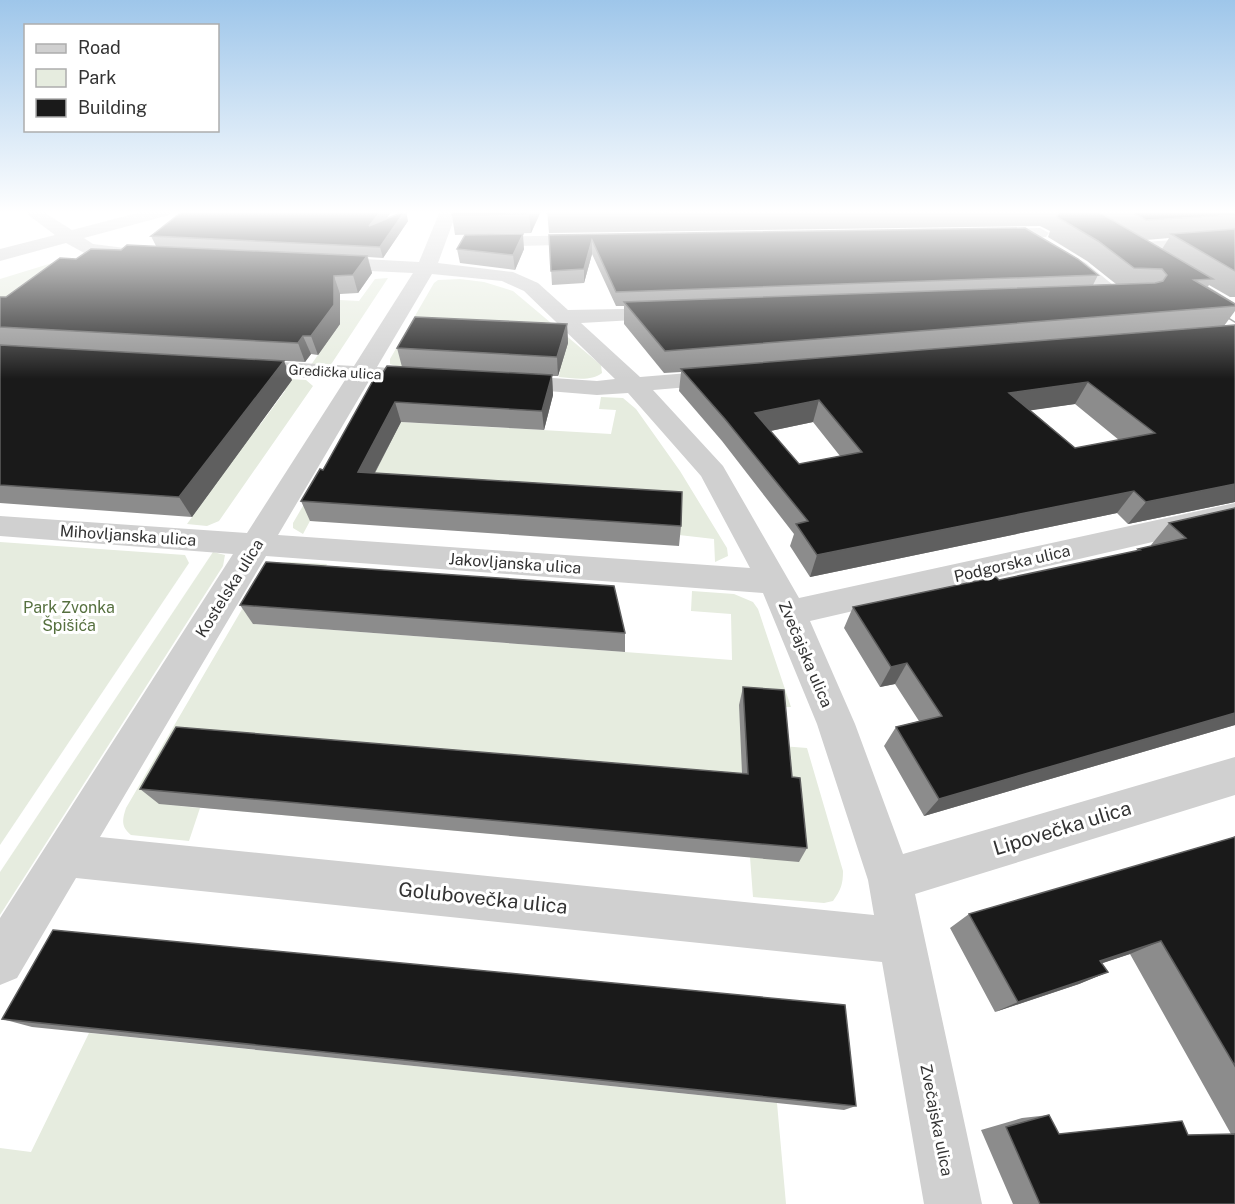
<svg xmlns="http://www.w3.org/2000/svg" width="1235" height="1204" viewBox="0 0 1235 1204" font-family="'Public Sans',sans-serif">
	<rect width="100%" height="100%" fill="#fff"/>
	<g fill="#e6ecdf">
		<polygon points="80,258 58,286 359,301 375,279 388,278 330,366 311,365 335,330 0,315 0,279 62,260"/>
		<path d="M460,279L484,282L513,291L601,365L602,373C591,382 572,378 559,377L560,369L402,368L390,364V359L434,283L438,280Z"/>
		<polygon points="256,377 306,380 313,386 219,521 207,526 187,524 225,471 0,410 260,425 285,391"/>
		<polygon points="601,397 623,398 636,409 680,471 727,548 728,556 715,562 714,539 679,535 310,521 303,534 293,528 293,523 325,468 401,422 611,434 616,410 599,409"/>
		<polygon points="0,542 185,555 189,563 0,845"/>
		<polygon points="213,552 225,555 223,566 0,915 0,872"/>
		<path d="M289,562L327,564L318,584L253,624L732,660L731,614L691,611L692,591L734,594L753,602L758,609L791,707H778L741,743L807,748L843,871C843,884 841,890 833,901L824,903L753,897L750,857L160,804L200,808L189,841L131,835C121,827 122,820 126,808L262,575L275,564Z"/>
		<polygon points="89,1033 777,1103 786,1204 0,1204 0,1148 31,1152"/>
	</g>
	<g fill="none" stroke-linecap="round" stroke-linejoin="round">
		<g fill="#d0d0d0" fill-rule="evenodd">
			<polygon points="23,211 42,211 72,230 145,211 172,211 169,215 84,238 93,244 141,250 143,254 141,258 88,255 66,243 0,261 0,249 55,235"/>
			<path d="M440,211H457L438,263L513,272L538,283L568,310L676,308L680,312L676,316L669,318L581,323L640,377L725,370L733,372L737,377L733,382L725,384L653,390L723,466L799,598L1235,503V523L810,621L855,724L903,854L1235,757V795L915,894L982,1204H924L882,962L76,878L17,978L0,985V918L233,554L0,536V516L247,533L345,380L243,374L235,372L231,367L235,362L243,360L354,366L413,273L327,269L317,263L327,257L419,262ZM432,274L502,281L524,291L615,379L597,381L507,375L499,377L495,382L499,387L597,395L628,393L701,476L750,568L278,535L369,381L426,384L434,382L438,377L434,372L377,367ZM266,556L763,593L817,724L868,880L874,915L100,837Z"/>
			<polygon points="1040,228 1049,233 1046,237 988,239 979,234 988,229"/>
			<polygon points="595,235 604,240 601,244 478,247 469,242 478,237"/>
			<polygon points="1235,236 1235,246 1129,255 1120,249 1129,243"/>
			<polygon points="1058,248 1086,263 1123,293 1126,297 1123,301 1109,301 1051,258 1049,254 1051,250"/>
		</g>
		<g stroke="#888" stroke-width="1.5">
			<polyline points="1194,279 1235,304"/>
			<polyline points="1215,310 1235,322"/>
		</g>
	</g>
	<g fill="#8c8c8c" fill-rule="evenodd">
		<polygon points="183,211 392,211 386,219 408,221 383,258 368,257 372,273 358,293 340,294 340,324 318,355 311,354 305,362 231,358 292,380 192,517 0,503 0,297 6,297 76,259 121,250 156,246 151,236"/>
		<polygon points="541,211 531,233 455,235 452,215"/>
		<path d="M547,211H1235V297H1230L1209,285L1207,288L1235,304V311L1224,326L1235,325V502L1128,524L1117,513L810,577L790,546L794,534L722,441L679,391L681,372L664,373L624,324V306H616L592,254L584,283L552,285L549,235L1098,275L1093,285L1116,284L1087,261L1048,237L1050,231L1040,226L549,233ZM1169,238L1162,249L1146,240ZM1075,404L1119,440L1075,448L1030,410ZM813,422L840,456L799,464L770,431Z"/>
		<polygon points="457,249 524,249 515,270 460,263"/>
		<polygon points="567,324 568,343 558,376 552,376 553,395 544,430 401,422 375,473 681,526 679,546 310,521 301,501 323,470 380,377 402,367 397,348"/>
		<polygon points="1235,508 1235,725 924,816 884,746 896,727 919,721 895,684 880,687 844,628 853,607 999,580 1136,551 1138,549 1152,546 1151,545 1169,523"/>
		<polygon points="240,605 625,633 625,652 253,624"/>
		<polygon points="743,687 792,777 807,848 799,862 159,804 140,789 742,773 739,705"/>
		<polygon points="1235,836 1235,1204 1013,1204 981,1130 1022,1118 1049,1115 1058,1134 1182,1121 1188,1135 1231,1134 1130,954 1102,963 1108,972 1079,984 995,1012 950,928 969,914 1229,839"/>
		<polygon points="2,1019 856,1106 844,1110 777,1103 32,1027"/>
	</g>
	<g fill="#5f5f5f">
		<polygon points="381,211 392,211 372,237 369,226"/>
		<polygon points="406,211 408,221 383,258 380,247"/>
		<polygon points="531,211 541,211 531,233 529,214"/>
		<polygon points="523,234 524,249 515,270 513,255"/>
		<polygon points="592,240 592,254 584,283 584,269"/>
		<polygon points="367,256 372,273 358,293 353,275"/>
		<polygon points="334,276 340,294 340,324 318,355 311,336"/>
		<polygon points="567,324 568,343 558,376 557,357"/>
		<polygon points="303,336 311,354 305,362 298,343"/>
		<polygon points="284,361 292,380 192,517 179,497"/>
		<polygon points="552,375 553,395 544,430 542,411"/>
		<polygon points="1088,382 1075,404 998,415 1009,393"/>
		<polygon points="819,400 813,422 751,435 755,413"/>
		<polygon points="395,402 401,422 365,491 358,472"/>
		<polygon points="1235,484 1235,502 1128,524 1146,502"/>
		<polygon points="1134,491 1117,513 810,577 817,555"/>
		<polygon points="907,663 895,684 880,687 891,667"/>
		<polygon points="1235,713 1235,725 924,816 939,799"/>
		<polygon points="1161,941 1130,954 1073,973 1100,961"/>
		<polygon points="1108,972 1079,984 995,1012 1018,1002"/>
	</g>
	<g fill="#1a1a1a" stroke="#5f5f5f" stroke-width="1.5" fill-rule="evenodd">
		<polygon points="183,211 381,211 369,226 405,211 380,247 151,236"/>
		<polygon points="453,211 531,211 529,214 452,215"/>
		<polygon points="547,211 736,211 547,213"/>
		<polygon points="1058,211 1097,211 1213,279 1194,280 1235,304 1235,306 665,351 624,302 1155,283 1163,281 1167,275 1162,269 1134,268 1098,241 1057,217 1059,211"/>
		<polygon points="1129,211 1235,211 1235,215 1146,220"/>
		<polygon points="1025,228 1078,259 1098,275 616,292 592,240 584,269 551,271 549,235"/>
		<polygon points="1235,229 1235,271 1171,234"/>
		<polygon points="523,234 513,255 457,249 465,235"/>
		<polygon points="127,245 367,256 353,275 334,276 334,305 311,336 303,336 298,343 0,327 0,297 6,297 60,258 76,259 91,249 121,250"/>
		<polygon points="415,317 567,324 557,357 397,348"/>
		<path d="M1235,325V484L1146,502L1134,491L817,555L796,524L808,521L725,419L681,369ZM1088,382L1155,433L1075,448L1009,393ZM819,400L862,452L799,464L755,413Z"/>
		<polygon points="0,345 284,361 179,497 0,485"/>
		<polygon points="387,366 552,375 542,411 395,402 358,472 682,492 681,526 301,501 320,469 323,470 375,377 380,377"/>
		<polygon points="1235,508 1235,713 939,799 896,727 942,716 907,663 891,667 853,607 996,577 999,580 1140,550 1138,549 1186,538 1169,523"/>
		<polygon points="266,562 614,586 625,633 240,605"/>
		<polygon points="743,687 784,690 792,777 800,778 807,848 140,789 176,727 748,774"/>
		<polygon points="1235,837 1235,1066 1161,941 1100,961 1108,972 1018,1002 969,914"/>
		<polygon points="53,930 845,1005 856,1106 2,1019"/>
		<polygon points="1049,1115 1059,1134 1182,1121 1188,1135 1235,1134 1235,1204 1040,1204 1006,1127"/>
	</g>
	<linearGradient id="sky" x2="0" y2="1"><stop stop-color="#9ec6ea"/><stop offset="0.56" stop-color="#fff"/><stop offset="1" stop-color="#fff" stop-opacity="0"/></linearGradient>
	<rect width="1235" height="379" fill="url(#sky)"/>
	<g text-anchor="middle" stroke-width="6" stroke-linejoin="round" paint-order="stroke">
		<g font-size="14" fill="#333" stroke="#fff">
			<text transform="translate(335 372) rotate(3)" y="5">Gredička ulica</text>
		</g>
		<g font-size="16" fill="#333" stroke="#fff">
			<text transform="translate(128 535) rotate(4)" y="6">Mihovljanska ulica</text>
			<text transform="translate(515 563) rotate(4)" y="6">Jakovljanska ulica</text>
			<text transform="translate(1012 563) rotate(-13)" y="6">Podgorska ulica</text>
			<text transform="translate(229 588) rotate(-58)" y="6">Kostelska ulica</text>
			<text transform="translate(806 654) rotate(67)" y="6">Zvečajska ulica</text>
			<text transform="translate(937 1120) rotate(79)" y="6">Zvečajska ulica</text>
		</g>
		<g font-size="16" fill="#56703f" stroke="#fff">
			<text x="69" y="613">Park Zvonka<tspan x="69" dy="18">Špišića</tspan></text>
		</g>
		<g font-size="20" fill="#333" stroke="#fff">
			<text transform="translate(1062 828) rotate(-17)" y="7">Lipovečka ulica</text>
			<text transform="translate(483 898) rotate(6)" y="7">Golubovečka ulica</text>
		</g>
	</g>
	<rect x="24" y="24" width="195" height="108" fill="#ffffff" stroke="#adadad" stroke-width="1.5"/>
	<rect x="36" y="44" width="30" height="9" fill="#d0d0d0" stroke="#adadad" stroke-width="1.5"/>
	<text x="78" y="54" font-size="18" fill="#333333">Road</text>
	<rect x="36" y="69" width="30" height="18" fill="#e6ecdf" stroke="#adadad" stroke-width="1.5"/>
	<text x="78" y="84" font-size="18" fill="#333333">Park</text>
	<rect x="36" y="99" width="30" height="18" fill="#1a1a1a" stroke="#adadad" stroke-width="1.5"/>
	<text x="78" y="114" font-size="18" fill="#333333">Building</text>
</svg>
